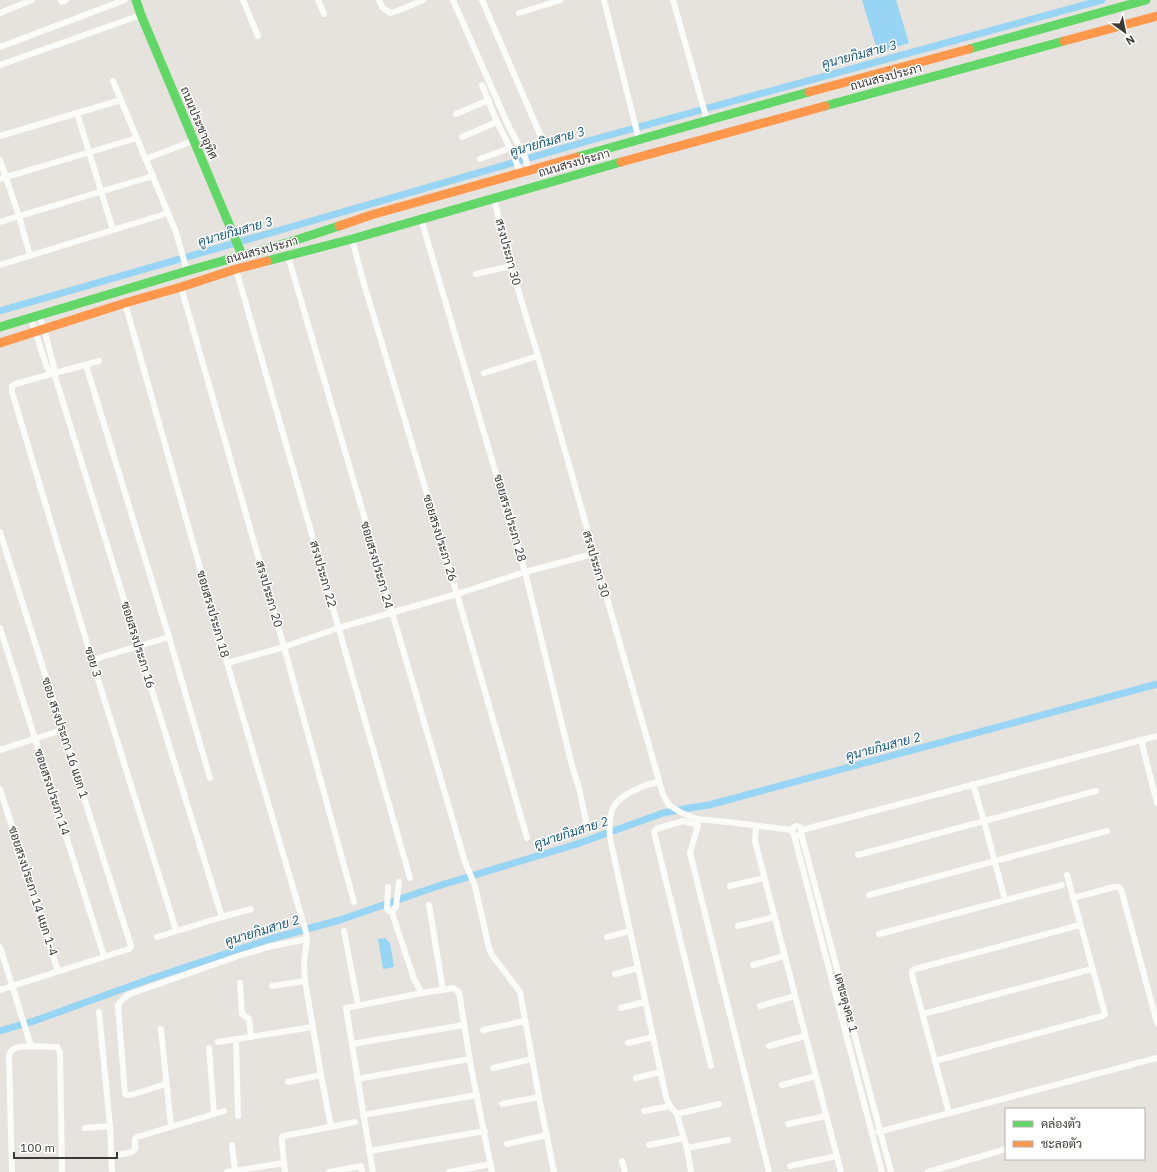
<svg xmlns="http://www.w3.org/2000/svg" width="1157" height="1172" viewBox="0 0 1157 1172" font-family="'IBM Plex Sans',Sarabun,sans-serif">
	<rect width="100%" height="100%" fill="#e6e3de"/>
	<g fill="#98d4f3">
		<polygon points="862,0 896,0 909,43 878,53"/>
		<polygon points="385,938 390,943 394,967 383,969 378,939"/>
	</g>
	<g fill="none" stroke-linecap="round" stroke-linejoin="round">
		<g stroke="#98d4f3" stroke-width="7">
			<polyline points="0,311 588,141 1102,0"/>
			<polyline points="0,1031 34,1021 150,979 270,939 340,920 438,886 577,844 663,813 689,808 709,805 1157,684"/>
		</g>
		<g stroke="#fbfbfa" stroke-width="6">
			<polyline points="61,0 62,2 66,0"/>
			<polyline points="243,0 258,36"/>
			<polyline points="318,0 324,14"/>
			<polyline points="379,0 382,7 390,13 400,10 423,0"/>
			<polyline points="453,0 509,127 525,157 529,170"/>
			<polyline points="482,0 542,139 542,145 514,156"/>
			<polyline points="604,0 639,140"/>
			<polyline points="673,0 707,120"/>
			<polyline points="0,13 32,0"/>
			<polyline points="519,13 561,0"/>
			<polyline points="0,47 125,0"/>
			<polyline points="0,65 141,15"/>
			<polyline points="113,81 176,232 187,271"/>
			<polyline points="482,85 497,122 514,156 520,173"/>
			<polyline points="77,113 113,230"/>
			<polyline points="456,114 489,100"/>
			<polyline points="0,136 121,100"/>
			<polyline points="462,137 497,122"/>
			<polyline points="145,159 193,141"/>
			<polyline points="480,159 510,148"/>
			<polyline points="0,160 19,216 30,256"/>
			<polyline points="0,179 137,138"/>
			<polyline points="494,199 511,266 538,356 663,795 669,805 682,813 697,819 728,822 792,830"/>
			<polyline points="421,219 525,572 572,766 579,788 586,821"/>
			<polyline points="0,222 153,176"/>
			<polyline points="352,239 362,277 457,594 527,838"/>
			<polyline points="288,256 465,862 475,886 489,948 492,955 520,992 539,1097 554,1172"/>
			<polyline points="0,265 168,213"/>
			<polyline points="236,269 410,878"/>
			<polyline points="476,274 511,266"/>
			<polyline points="181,287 284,647 354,902"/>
			<polyline points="125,303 227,663 306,932 307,939 304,962 305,981 321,1075 331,1127"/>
			<polyline points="39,316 44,329 54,367 54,373 222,917"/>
			<polyline points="31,318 47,368 54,373"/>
			<polyline points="99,361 15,384 12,386 12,392 92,660 176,930"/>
			<polyline points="86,365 169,637 210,778"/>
			<polyline points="484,373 538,356"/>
			<polyline points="0,532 131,946 129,949 0,990"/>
			<polyline points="0,628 104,956"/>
			<polyline points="92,660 169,637"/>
			<polyline points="227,663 284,647 338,628 457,594 525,572 593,554"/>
			<polyline points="1141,740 1157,803"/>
			<polyline points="0,750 62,730"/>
			<path d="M659,782C650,783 643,786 635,790C611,800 608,814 610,838L666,1097L670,1106L677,1114L679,1122L687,1148L691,1172"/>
			<polyline points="973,784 984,821 1005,900"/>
			<polyline points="0,789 58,971"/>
			<polyline points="697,819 698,825 690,853 769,1172"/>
			<polyline points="698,825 683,821 656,829 654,832 711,1066"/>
			<polyline points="756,826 755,841 757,849 841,1172"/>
			<polyline points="802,830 1157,736"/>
			<polyline points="801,833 798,836 794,835 792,830 794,827 797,826 800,827 802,830 801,833 891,1172"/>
			<polyline points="794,835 882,1172"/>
			<polyline points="858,855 1096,791"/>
			<polyline points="730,886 764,878"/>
			<polyline points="388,887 387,909 392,913 396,906 399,882"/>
			<polyline points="869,895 1107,831"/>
			<polyline points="1073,898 1114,887 1118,887 1121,889 1157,1023"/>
			<polyline points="429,905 443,990"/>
			<polyline points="392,913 414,979 422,993 453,988 459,992 471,1067 492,1172"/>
			<polyline points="738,926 774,917"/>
			<polyline points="344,931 358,1005"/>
			<polyline points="879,934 1062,885"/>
			<polyline points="157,937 222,917 251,909"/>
			<polyline points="607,937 630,931"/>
			<polyline points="0,947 31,1046"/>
			<polyline points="753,965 784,956"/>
			<polyline points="615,974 638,968"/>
			<polyline points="240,983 242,1014 249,1019 251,1037"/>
			<polyline points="272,986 305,981"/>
			<polyline points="760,1006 795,996"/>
			<polyline points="621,1008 645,1002"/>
			<polyline points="99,1012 110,1126 112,1172"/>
			<polyline points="923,1014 1092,969"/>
			<polyline points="161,1029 171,1127"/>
			<polyline points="483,1030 525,1021"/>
			<polyline points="236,1039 238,1116"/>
			<polyline points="218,1042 313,1027"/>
			<polyline points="628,1043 653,1037"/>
			<polyline points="352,1044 464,1025"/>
			<polyline points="769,1046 805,1036"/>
			<polyline points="209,1048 214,1114"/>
			<polyline points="935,1061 1102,1016 1105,1014 1067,875"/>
			<polyline points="493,1068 532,1059"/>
			<polyline points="636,1078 661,1072"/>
			<polyline points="357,1079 470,1059"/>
			<polyline points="288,1082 321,1075"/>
			<path d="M166,1084L131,1095H127L125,1094L118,1005C122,999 126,995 133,993L235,957L268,947L307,939"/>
			<polyline points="782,1085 816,1076"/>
			<polyline points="502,1104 539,1097"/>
			<polyline points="644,1111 670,1106"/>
			<polyline points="949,1113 912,975 912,971 915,969 1080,925"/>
			<polyline points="677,1114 719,1104"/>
			<polyline points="363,1115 477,1095"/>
			<polyline points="788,1124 826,1116"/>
			<polyline points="85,1128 110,1126"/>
			<polyline points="878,1132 1157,1058"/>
			<polyline points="507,1144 547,1135"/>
			<polyline points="232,1145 235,1171"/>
			<polyline points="649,1145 684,1138"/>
			<polyline points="687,1148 728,1140"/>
			<polyline points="369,1151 485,1131"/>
			<polyline points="111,1156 132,1152 135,1149 135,1139 137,1137 224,1111"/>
			<polyline points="622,1161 625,1172"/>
			<polyline points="790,1166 837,1156"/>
			<path d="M12,1172L9,1056C10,1053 10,1052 12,1050C18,1044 48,1047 57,1047L60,1052L62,1172"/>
			<polyline points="227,1172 284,1163"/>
			<polyline points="285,1172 282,1143 282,1137 284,1136 355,1122"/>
			<polyline points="329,1172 361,1166 362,1172"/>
			<polyline points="373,1172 346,1008 422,993"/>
			<polyline points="449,1172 491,1164"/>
			<polyline points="928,1172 1006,1149"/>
		</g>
		<g stroke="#63d668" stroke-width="9">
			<polyline points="136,0 141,15 242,255"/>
			<polyline points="969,49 1146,0"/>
			<polyline points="825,106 1064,41"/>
			<polyline points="577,157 809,92"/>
			<polyline points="267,261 352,239 621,162"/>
			<polyline points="0,327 187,271 290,242 339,226"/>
		</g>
		<g stroke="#ff974d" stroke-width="9">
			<polyline points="1064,41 1157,16"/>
			<polyline points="809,92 969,49"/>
			<polyline points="621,162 825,106"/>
			<polyline points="339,226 371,215 577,157"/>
			<polyline points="0,343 125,303 181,287 236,269 267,261"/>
		</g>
	</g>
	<g text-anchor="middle" stroke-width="3" stroke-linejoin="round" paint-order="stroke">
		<g font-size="12" fill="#3c3936" stroke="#fff">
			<text transform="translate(886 77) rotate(-15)" y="4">ถนนสรงประภา</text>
			<text transform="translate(199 123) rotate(67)" y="4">ถนนประชาอุทิศ</text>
			<text transform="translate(574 163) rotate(-16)" y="4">ถนนสรงประภา</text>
			<text transform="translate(262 250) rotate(-15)" y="4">ถนนสรงประภา</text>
			<text transform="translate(508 252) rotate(75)" y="4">สรงประภา 30</text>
			<text transform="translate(510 518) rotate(74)" y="4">ซอยสรงประภา 28</text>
			<text transform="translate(440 538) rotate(73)" y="4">ซอยสรงประภา 26</text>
			<text transform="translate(596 564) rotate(74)" y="4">สรงประภา 30</text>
			<text transform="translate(377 565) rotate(74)" y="4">ซอยสรงประภา 24</text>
			<text transform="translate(323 574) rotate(74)" y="4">สรงประภา 22</text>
			<text transform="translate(269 594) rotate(74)" y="4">สรงประภา 20</text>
			<text transform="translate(213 614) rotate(74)" y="4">ซอยสรงประภา 18</text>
			<text transform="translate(138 645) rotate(73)" y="4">ซอยสรงประภา 16</text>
			<text transform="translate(93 662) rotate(73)" y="4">ซอย 3</text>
			<text transform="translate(65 738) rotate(72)" y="4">ซอย สรงประภา 16 แยก 1</text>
			<text transform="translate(52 792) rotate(72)" y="4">ซอยสรงประภา 14</text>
			<text transform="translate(33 891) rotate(72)" y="4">ซอยสรงประภา 14 แยก 1-4</text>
			<text transform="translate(846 1003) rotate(75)" y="4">เดชะตุงคะ 1</text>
		</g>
		<g font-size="13" font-style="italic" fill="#1d5e7d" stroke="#fff">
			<text transform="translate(859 54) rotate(-15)" y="5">คูนายกิมสาย 3</text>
			<text transform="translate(547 141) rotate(-16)" y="5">คูนายกิมสาย 3</text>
			<text transform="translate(235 231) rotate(-16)" y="5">คูนายกิมสาย 3</text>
			<text transform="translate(883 746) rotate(-15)" y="5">คูนายกิมสาย 2</text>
			<text transform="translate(571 832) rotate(-18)" y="5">คูนายกิมสาย 2</text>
			<text transform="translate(262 930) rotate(-17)" y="5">คูนายกิมสาย 2</text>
		</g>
	</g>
	<rect x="1005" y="1108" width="140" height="52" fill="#ffffff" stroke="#b1b0af"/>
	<rect x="1013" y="1121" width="20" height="6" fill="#63d668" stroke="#b1b0af"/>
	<text x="1041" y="1128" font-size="12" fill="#3c3936">คล่องตัว</text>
	<rect x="1013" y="1141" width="20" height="6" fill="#ff974d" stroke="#b1b0af"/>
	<text x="1041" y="1148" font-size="12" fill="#3c3936">ชะลอตัว</text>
	<g transform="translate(1125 32) rotate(147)" stroke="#ffffff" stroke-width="3" paint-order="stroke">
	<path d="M0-3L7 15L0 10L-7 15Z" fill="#3c3936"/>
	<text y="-6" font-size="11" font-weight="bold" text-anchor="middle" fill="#3c3936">N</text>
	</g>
	<path d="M14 1152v6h103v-6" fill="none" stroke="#3c3936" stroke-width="2"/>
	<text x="20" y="1152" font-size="12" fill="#3c3936" stroke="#ffffff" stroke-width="3" paint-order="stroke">100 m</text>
</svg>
